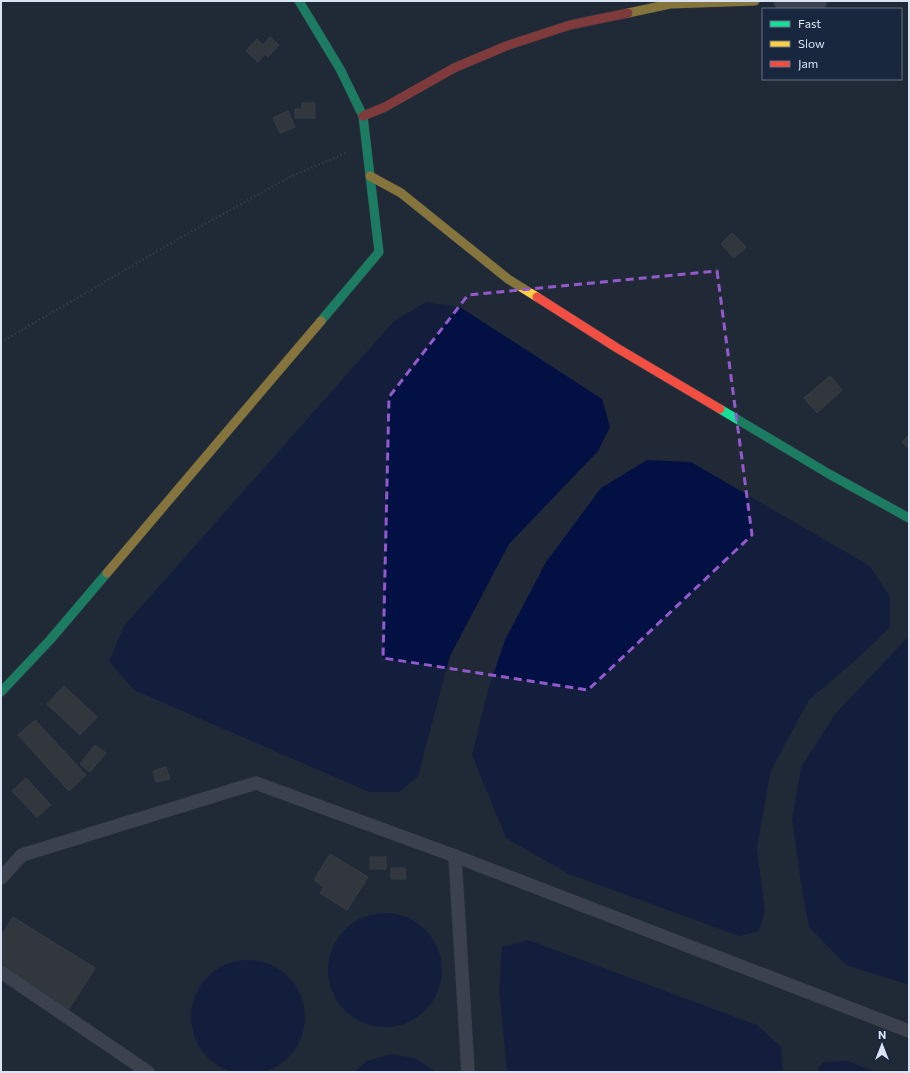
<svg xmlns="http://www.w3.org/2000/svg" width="910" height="1073" viewBox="0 0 910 1073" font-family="Commissioner,sans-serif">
	<rect width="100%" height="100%" fill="#212936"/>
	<g fill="#031044">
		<polygon points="426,302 460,307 602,399 610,427 598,451 509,544 450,656 418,776 399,792 369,792 134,690 109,661 124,626 394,321"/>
		<polygon points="647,460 691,462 870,566 890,597 890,627 858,658 809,700 771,770 757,848 765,911 759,931 739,936 569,874 506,838 472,755 488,690 505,640 546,562 601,488"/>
		<polygon points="909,636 909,985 846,965 809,927 801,884 792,820 801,767 835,714"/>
		<circle cx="385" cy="970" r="57"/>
		<polygon points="528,940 757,1025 781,1047 783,1072 507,1072 499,990 502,947"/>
		<circle cx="248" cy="1017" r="57"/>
		<polygon points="391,1054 415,1058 436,1072 354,1072 367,1061"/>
		<polygon points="848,1061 875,1072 817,1072 823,1062"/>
	</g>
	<g fill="#464746" stroke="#525457">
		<polygon points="270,37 279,45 268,57 265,54 258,62 246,51 257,39 263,45"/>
		<polygon points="302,103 315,103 315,118 295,118 295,109 302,109"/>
		<polygon points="288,111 295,127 280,133 273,118"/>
		<polygon points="732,233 746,247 734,258 721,244"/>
		<polygon points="830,376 842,390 817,413 804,398"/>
		<polygon points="909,435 909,447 908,448 902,442"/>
		<polygon points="64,686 97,717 80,735 47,704"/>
		<polygon points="35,720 86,775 69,791 18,735"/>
		<polygon points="95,745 106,753 90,772 80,764"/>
		<polygon points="166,767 170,779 156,782 153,771"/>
		<polygon points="26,778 51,805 37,817 12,791"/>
		<polygon points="330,854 368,877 347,910 320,893 324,887 314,880"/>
		<rect x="370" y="857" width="16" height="12"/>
		<polygon points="391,868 405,868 406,879 391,879"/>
		<polygon points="13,917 95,968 69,1009 1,967 1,936"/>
	</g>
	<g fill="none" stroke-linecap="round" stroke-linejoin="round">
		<defs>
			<g id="lane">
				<polyline points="455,856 468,1072"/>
				<polyline points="1,878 22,855 256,783 455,856 909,1031"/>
				<polyline points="1,972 148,1072"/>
			</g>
			<polyline id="street" points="785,1 816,1"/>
			<g id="fast">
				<polyline points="299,1 340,69 363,116 379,252 321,321"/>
				<polyline points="720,409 829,474 909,518"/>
				<polyline points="1,692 50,640 107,573"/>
			</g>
			<g id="slow">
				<polyline points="628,13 670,4 755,1"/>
				<polyline points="370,176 401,193 508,279 537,297"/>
				<polyline points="107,573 321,321"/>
			</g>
			<g id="jam">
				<polyline points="363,116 385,107 454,68 506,46 570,25 628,13"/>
				<polyline points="537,297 617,348 720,409"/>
			</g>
		</defs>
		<use href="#lane" stroke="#3c444f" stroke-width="14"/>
		<use href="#street" stroke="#3c444f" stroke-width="23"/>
		<use href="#fast" stroke="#3c444f" stroke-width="10"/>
		<use href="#slow" stroke="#3c444f" stroke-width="10"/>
		<use href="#jam" stroke="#3c444f" stroke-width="10"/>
		<polyline stroke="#585f67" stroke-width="2.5" stroke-dasharray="1 3" stroke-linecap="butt" points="1,342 194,230 290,177 346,153"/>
		<use href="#lane" stroke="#5b616c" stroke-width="13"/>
		<use href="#street" stroke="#5b616c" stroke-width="22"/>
		<use href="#fast" stroke="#16e098" stroke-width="9"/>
		<use href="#slow" stroke="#ffcf43" stroke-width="9"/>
		<use href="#jam" stroke="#f24e42" stroke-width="9"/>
	</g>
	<path d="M0 0H910V1073H0ZM717,271L752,535L588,690L383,658L389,397L468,295Z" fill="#212936" fill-opacity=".55" fill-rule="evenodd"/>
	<path fill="none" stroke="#925acc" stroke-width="3" stroke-dasharray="8 5" stroke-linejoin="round" d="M717,271L752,535L588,690L383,658L389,397L468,295Z"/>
	<rect width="910" height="1073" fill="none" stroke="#d9e3f3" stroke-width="4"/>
	<rect x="762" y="8" width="140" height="72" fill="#19273e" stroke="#667286"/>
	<rect x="770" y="21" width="20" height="6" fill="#16e098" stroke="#667286"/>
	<text x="798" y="28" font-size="12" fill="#d9e3f3">Fast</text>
	<rect x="770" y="41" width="20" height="6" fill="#ffcf43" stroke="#667286"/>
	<text x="798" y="48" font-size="12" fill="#d9e3f3">Slow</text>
	<rect x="770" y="61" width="20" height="6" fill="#f24e42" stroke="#667286"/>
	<text x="798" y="68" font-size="12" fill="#d9e3f3">Jam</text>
	<g transform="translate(882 1045)" stroke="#19273e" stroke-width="3" paint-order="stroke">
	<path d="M0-3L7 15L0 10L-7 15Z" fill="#d9e3f3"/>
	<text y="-6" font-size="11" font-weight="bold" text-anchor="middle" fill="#d9e3f3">N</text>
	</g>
</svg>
